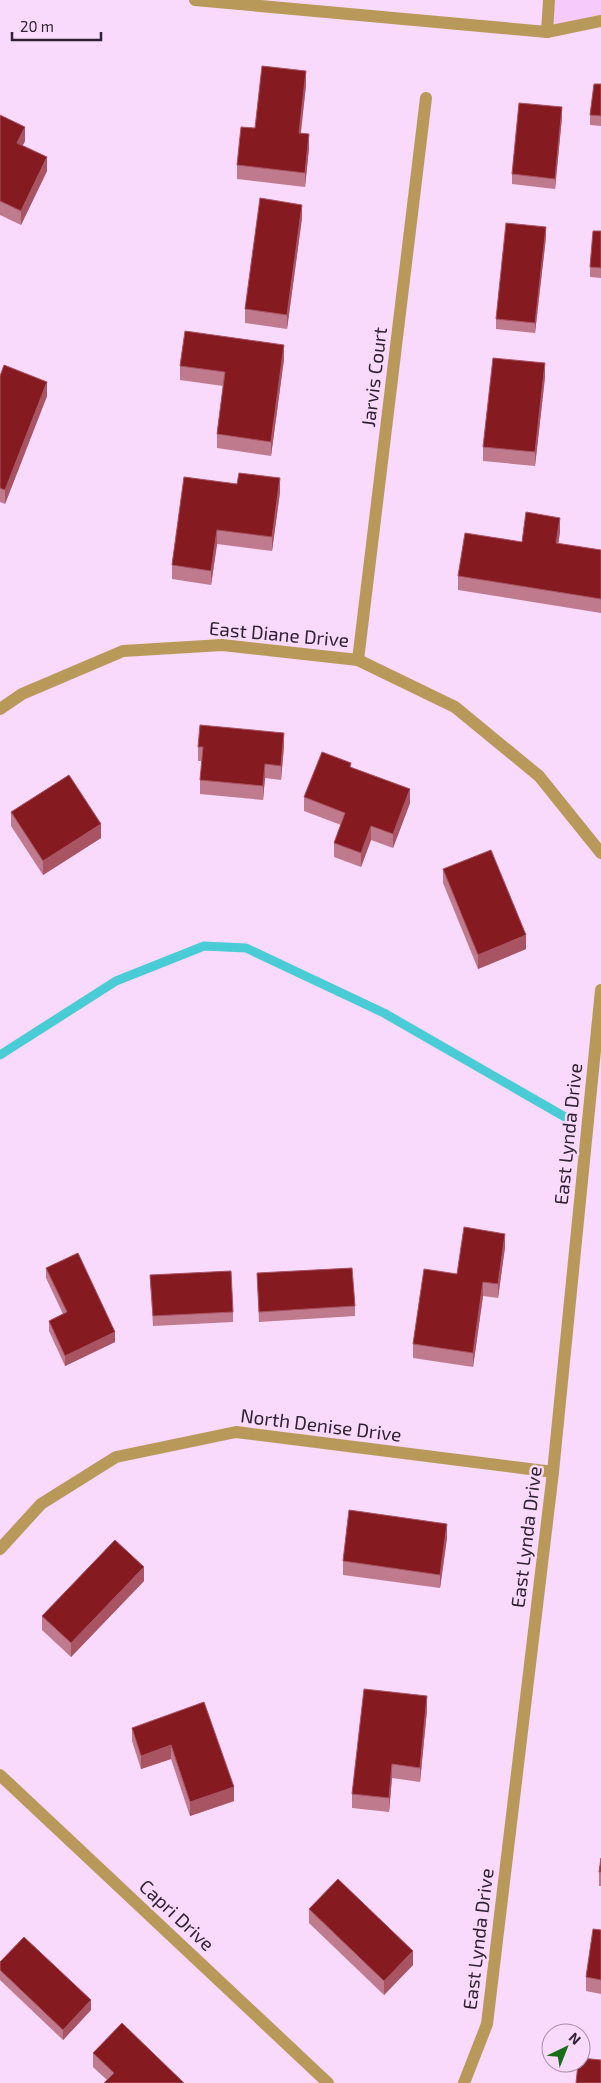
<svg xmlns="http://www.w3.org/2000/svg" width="601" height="2083" viewBox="0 0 601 2083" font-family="'Exo 2',sans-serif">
	<rect width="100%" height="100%" fill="#f9d9fc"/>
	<polygon fill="#f7cafc" points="549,0 601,0 601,21 547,32"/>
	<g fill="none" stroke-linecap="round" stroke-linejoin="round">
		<polyline stroke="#4accd7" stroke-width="9" points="0,1055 116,981 204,946 246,948 384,1013 565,1117"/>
		<g stroke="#b9995a" stroke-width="12">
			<polyline points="195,0 547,32 601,21"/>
			<polyline points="547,32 549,0"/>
			<polyline points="358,660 426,98"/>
			<polyline points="0,709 22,694 123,651 222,645 358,660 455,707 539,776 601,853"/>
			<polyline points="0,1549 41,1504 116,1457 236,1432 553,1472"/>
			<polyline points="0,1775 328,2083"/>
			<polyline points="464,2083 487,2024 553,1472 601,990"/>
		</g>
	</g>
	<g fill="#bf7a8e">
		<polygon points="601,84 601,126 590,125 590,115"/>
		<polygon points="306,85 301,133 309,148 305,187 237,179 237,165 255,128"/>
		<polygon points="0,115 25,141 22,146 47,171 21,225 0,215"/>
		<polygon points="562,117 555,189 512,184 512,174"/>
		<polygon points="302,218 287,329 245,323 245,309"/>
		<polygon points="601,231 601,278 590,277 590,267"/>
		<polygon points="546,237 535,333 496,329 496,319"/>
		<polygon points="284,359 271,456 217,448 217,434 223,386 180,380 180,366"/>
		<polygon points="0,376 47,396 5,504 0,502"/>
		<polygon points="545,377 535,466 483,461 483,447"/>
		<polygon points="184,477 280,492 272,551 217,544 211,585 172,579 172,565"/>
		<polygon points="560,532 558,544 601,550 601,613 458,590 458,576 522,542"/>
		<polygon points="284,746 281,780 265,778 263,800 200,794 200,780 202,761 198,761 198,747"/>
		<polygon points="351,767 410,803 393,848 371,840 361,867 334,857 334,843 341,825 304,811 304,797"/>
		<polygon points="11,812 101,838 43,875 11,826"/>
		<polygon points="443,869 526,949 478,969 443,883"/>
		<polygon points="505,1247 498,1298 483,1296 473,1367 413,1358 413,1344 457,1274"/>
		<polygon points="46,1268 115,1342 65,1366 49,1331 49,1321 63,1314 46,1278"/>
		<polygon points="257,1273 355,1306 355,1316 259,1322"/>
		<polygon points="150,1275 233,1312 233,1322 153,1326"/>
		<polygon points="447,1538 440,1588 343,1575 343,1561"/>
		<polygon points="144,1581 71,1657 42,1630 42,1616"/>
		<polygon points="204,1702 234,1801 190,1816 171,1759 141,1769 132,1741 132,1728"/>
		<polygon points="427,1710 420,1782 392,1778 389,1812 352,1808 352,1794"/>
		<polygon points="601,1858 601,1886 599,1886 599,1872"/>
		<polygon points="309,1909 413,1965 384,1995 309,1923"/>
		<polygon points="601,1930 601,1994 586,1991 586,1977"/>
		<polygon points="0,1962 91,2010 63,2040 0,1980"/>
		<polygon points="93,2053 184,2083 107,2080 93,2067"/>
	</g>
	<g fill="#a85463">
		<polygon points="306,71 306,85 299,147 299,133"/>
		<polygon points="562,107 562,117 555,189 555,179"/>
		<polygon points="25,127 25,141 17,157 17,143"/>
		<polygon points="309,134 309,148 305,187 305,173"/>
		<polygon points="47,157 47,171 21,225 21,211"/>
		<polygon points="302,205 302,218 287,329 287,315"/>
		<polygon points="546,227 546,237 535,333 535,323"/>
		<polygon points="284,345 284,359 271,456 271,442"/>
		<polygon points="545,363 545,377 535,466 535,452"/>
		<polygon points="47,382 47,396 5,504 5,490"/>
		<polygon points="280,478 280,492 272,551 272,537"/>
		<polygon points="560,518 560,532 556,557 556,543"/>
		<polygon points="217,530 217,544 211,585 211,571"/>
		<polygon points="284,733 284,746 281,780 281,766"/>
		<polygon points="265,764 265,778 263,800 263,786"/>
		<polygon points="410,789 410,803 393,848 393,834"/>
		<polygon points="101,824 101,838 43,875 43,861"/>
		<polygon points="371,826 371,840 361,867 361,853"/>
		<polygon points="526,935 526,949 478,969 478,955"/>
		<polygon points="505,1234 505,1247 498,1298 498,1284"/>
		<polygon points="483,1282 483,1296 473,1367 473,1353"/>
		<polygon points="115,1332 115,1342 65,1366 65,1356"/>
		<polygon points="447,1524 447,1538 440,1588 440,1575"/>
		<polygon points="144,1567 144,1581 71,1657 71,1643"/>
		<polygon points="427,1696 427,1710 420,1782 420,1768"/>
		<polygon points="171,1745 171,1759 141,1769 141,1756"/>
		<polygon points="392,1764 392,1778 389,1812 389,1798"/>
		<polygon points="234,1787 234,1801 190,1816 190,1802"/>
		<polygon points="413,1951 413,1965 384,1995 384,1981"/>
		<polygon points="91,2000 91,2010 63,2040 63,2030"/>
	</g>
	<g fill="#851b21" stroke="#a85463">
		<polygon points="262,66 306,71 299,133 309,134 305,173 237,165 241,127 255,128"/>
		<polygon points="594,84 601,84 601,116 590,115"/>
		<polygon points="519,103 562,107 555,179 512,174"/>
		<polygon points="0,115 25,127 17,143 47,157 21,211 0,201"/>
		<polygon points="260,198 302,205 287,315 245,309"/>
		<polygon points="506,223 546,227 535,323 496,319"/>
		<polygon points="593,231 601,231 601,268 590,267"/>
		<polygon points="185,331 284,345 271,442 217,434 225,372 180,366"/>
		<polygon points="493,358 545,363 535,452 483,447"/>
		<polygon points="4,365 47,382 5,490 0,488 0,376"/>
		<polygon points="239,473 280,478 272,537 217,530 211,571 172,565 184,477 237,484"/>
		<polygon points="526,512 560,518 556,543 601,550 601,599 458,576 465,533 522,542"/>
		<polygon points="200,725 284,733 281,766 265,764 263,786 200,780 203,747 198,747"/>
		<polygon points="322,752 351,763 350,767 410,789 393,834 371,826 361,853 334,843 345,813 304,797"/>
		<polygon points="69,775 101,824 43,861 11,812"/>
		<polygon points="491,850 526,935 478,955 443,869"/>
		<polygon points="464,1227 505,1234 498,1284 483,1282 473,1353 413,1344 424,1269 457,1274"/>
		<polygon points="78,1253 115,1332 65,1356 49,1321 67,1312 46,1268"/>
		<polygon points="352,1268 355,1306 259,1312 257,1273"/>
		<polygon points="231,1271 233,1312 153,1316 150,1275"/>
		<polygon points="349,1510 447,1524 440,1575 343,1561"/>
		<polygon points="115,1540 144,1567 71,1643 42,1616"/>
		<polygon points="364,1689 427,1696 420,1768 392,1764 389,1798 352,1794"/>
		<polygon points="204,1702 234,1787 190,1802 171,1745 141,1756 132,1728"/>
		<polygon points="601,1858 601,1872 599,1872"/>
		<polygon points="338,1879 413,1951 384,1981 309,1909"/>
		<polygon points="593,1929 601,1930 601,1980 586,1977"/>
		<polygon points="24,1937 91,2000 63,2030 0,1970 0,1962"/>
		<polygon points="122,2023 184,2083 104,2083 114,2073 93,2053"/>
		<polygon points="581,2058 601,2060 601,2083 576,2083 578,2063 581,2063"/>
	</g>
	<g text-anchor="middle" stroke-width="5" stroke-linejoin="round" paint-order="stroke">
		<g font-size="19" fill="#302232" stroke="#f9d9fc">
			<text transform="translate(374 377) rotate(-83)" y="7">Jarvis Court</text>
			<text transform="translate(279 634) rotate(5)" y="7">East Diane Drive</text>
			<text transform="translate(568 1134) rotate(-84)" y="7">East Lynda Drive</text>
			<text transform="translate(321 1425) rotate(7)" y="7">North Denise Drive</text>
			<text transform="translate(526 1537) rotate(-83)" y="7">East Lynda Drive</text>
			<text transform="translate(177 1915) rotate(43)" y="7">Capri Drive</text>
			<text transform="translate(478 1939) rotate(-83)" y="7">East Lynda Drive</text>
		</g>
	</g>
	<g transform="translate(566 2048) rotate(43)"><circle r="24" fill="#f9d9fc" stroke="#a990ab"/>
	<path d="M0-4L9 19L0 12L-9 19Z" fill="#166e18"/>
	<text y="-8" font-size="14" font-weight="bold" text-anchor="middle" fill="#302232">N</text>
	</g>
	<path d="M12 32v8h89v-8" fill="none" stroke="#302232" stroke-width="2.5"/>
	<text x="20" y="32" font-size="15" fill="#302232" stroke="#f9d9fc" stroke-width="4" paint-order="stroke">20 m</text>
</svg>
